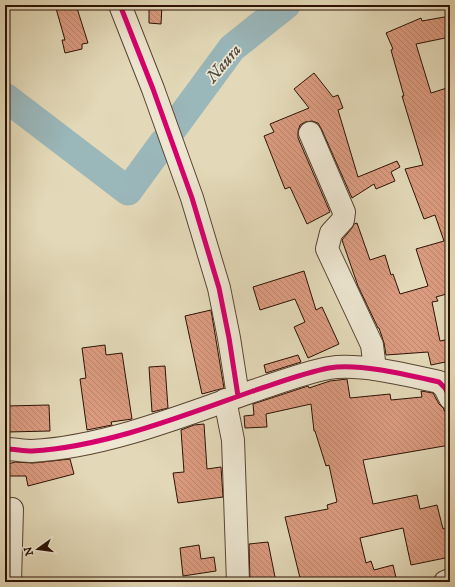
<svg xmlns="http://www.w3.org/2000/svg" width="455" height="587" viewBox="0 0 455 587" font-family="'IM FELL DW Pica',serif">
	<defs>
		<pattern id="building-back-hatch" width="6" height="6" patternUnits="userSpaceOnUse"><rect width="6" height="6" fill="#db9b80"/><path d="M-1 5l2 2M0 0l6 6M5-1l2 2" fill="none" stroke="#bc846d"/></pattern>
	</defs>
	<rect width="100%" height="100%" fill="#e3d9b8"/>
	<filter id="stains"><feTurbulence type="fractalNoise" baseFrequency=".005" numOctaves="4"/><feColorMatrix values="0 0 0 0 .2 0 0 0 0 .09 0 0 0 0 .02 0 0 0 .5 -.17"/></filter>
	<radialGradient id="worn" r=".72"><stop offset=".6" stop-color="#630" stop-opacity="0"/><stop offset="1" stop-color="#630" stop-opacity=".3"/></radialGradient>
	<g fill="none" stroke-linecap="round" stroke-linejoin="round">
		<g stroke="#9ab7ba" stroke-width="29">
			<polyline points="5,97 128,191 163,143"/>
			<polyline points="171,131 232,48 286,5"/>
		</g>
	</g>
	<g fill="url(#building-back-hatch)" stroke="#2c1204">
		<polygon points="55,5 76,5 88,43 82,44 82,49 65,53 62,40 65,40"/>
		<polygon points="149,5 162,5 161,24 149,23"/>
		<polygon points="450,16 450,37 416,44 431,93 450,87 450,171 446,173 450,186 450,293 436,297 438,301 432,302 440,341 450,339 450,361 431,365 428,352 386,355 384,343 379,328 378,328 358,286 342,240 352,228 354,224 357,223 370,260 385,255 391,275 393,274 400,294 428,286 416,249 444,241 435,215 424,219 405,169 423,165 402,96 404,96 391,50 393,49 386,33 421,18 422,21"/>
		<polygon points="314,73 333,97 338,95 343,108 338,110 358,177 397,161 400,167 391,172 395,181 376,189 374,184 352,198 321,128 318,123 312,121 305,122 300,125 298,131 298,138 330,212 307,224 290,187 285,189 264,136 274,132 270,124 309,108 294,89"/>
		<polygon points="304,271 316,310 322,307 339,344 308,358 294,327 305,322 295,299 260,310 253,287"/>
		<polygon points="211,310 224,388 202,394 185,316"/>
		<polygon points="105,345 106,355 122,353 132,419 111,422 112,425 87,430 80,379 86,378 82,348"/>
		<polygon points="298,355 301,362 266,373 264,365"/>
		<polygon points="165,366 168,408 152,412 149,367"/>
		<polygon points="347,379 350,398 390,394 391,400 422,397 421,391 433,393 439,404 444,409 444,411 447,411 450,429 450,445 363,460 373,504 417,495 420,509 437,505 443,529 450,526 450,557 411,565 403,528 360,538 366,563 371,561 374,570 393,565 397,582 301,582 285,517 328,509 327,505 337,502 329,465 326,466 315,431 314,431 311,404 266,414 267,427 245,428 244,416 254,415 253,404 308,386 309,388 330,381"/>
		<polygon points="49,405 50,431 7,432 6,406"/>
		<polygon points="204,424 207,469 221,467 223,497 178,503 173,473 184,472 181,430 194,425"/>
		<polygon points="70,459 74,474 28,486 26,476 5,476 5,465 15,462 33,463"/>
		<polygon points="268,542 276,582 250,582 249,544"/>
		<polygon points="199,545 201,559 214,557 216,571 183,576 180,548"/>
	</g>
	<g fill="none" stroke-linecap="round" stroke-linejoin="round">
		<defs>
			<g id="minor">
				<polyline points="120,5 153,89 192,198 219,288 229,338 238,396"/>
				<polyline points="310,133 344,212 343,220 331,233 327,249 372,345 375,369"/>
				<polyline points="225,400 233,440 238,582"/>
				<path d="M5,449C14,449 23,451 32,451C105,447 185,415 253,391C278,383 303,373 329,368C360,363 408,375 439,382L445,388L450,398"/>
				<polyline points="10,582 12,509"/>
				<polyline points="445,582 450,580"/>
			</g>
		</defs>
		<use href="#minor" stroke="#5a4431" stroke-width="24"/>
		<use href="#minor" stroke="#ede6d1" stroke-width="22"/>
		<defs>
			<g id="cycleway">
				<polyline points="120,5 153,89 192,198 219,288 229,338 238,396"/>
				<path d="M5,449C14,449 23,451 32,451C105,447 185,415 253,391C278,383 303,373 329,368C360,363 408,375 439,382L445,388L450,398"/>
			</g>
		</defs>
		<use href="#cycleway" stroke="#ede6d1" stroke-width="8"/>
		<use href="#cycleway" stroke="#d6006c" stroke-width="5"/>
	</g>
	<g text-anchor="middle" stroke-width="3.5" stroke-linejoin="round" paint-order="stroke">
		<g font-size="17" font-style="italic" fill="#524c44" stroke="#ede6d1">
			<text transform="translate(223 63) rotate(-50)" y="6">Naura</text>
		</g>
	</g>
	<rect width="455" height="587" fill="none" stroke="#e3d9b8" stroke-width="20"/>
	<rect x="6" y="6" width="443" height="575" fill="none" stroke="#2c1204" stroke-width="2"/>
	<rect x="10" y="10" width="435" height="567" fill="none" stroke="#2c1204"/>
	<g transform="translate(38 549) rotate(256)" stroke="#ede6d1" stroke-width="3" paint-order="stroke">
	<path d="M0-3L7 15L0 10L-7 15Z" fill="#2c1204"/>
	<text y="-6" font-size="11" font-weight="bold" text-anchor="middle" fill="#2c1204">N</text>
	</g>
	<rect width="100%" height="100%" filter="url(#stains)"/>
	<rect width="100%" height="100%" fill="url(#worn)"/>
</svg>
